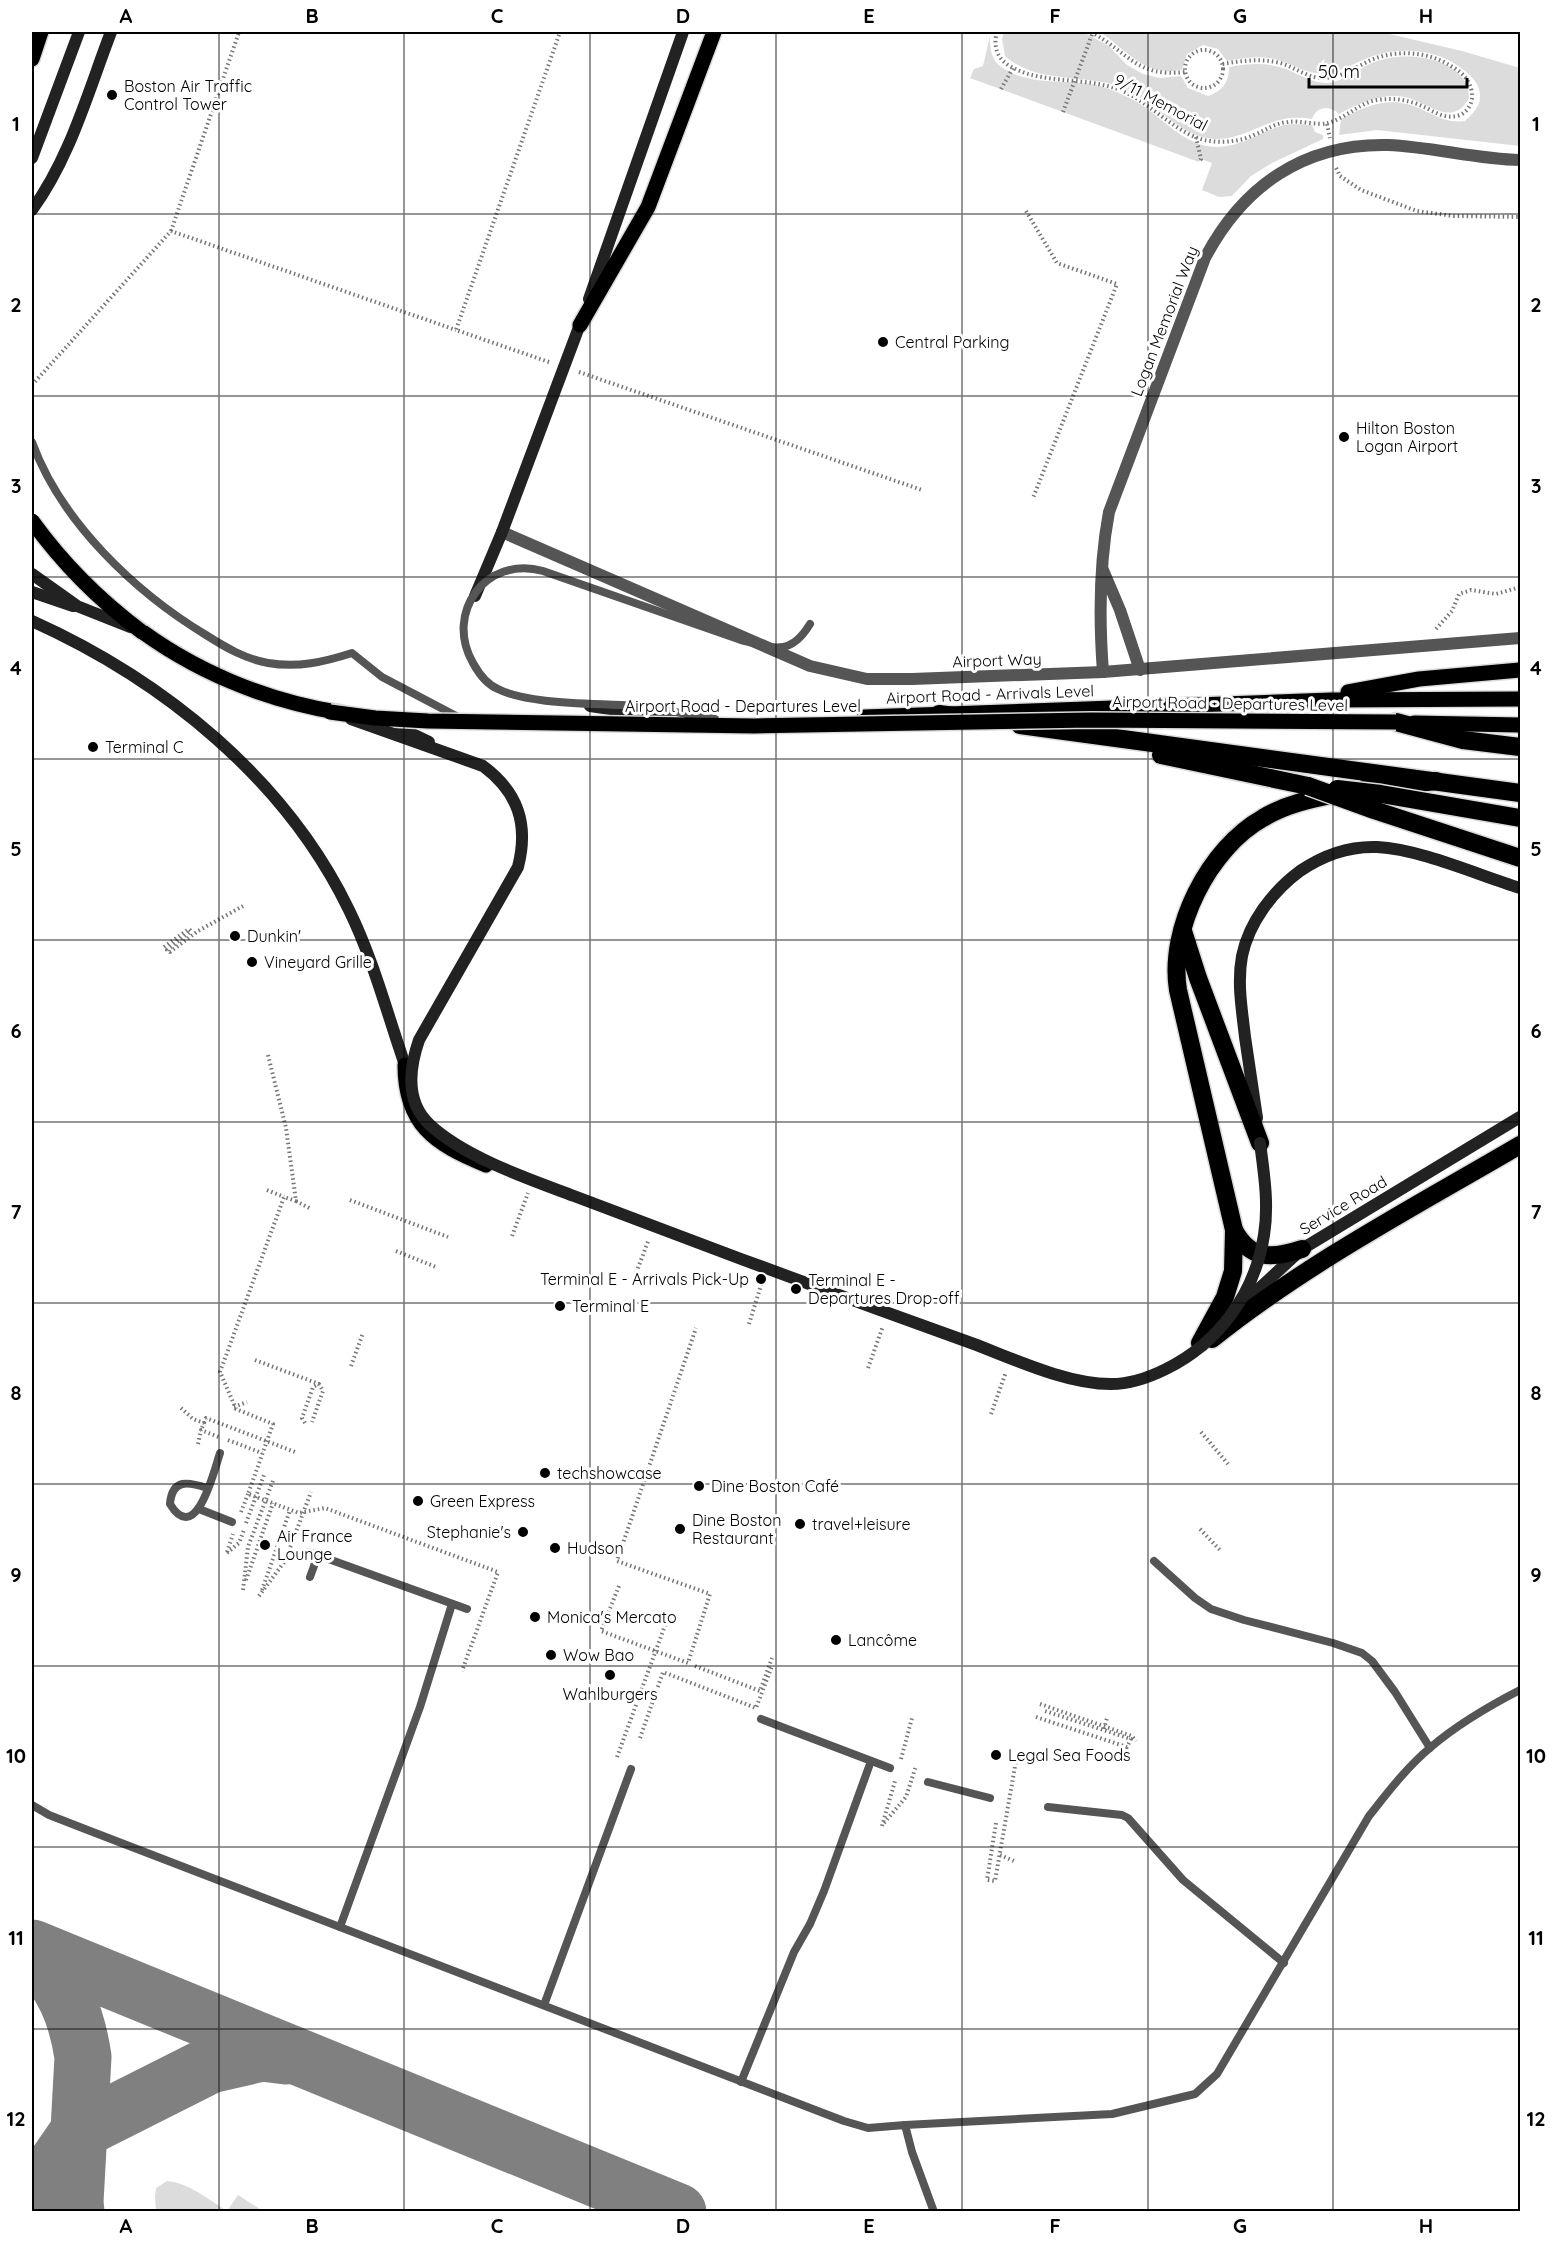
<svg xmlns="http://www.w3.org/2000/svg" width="1552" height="2243" viewBox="0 0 1552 2243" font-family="Quicksand,sans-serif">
	<rect width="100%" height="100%" fill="#fff"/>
	<g fill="#dcdcdc">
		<path d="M1004,32H1083L1109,46L1127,65L1143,74L1160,78L1181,76L1188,88L1208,96C1222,91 1229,83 1229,67C1247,64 1266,62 1283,68C1298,73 1311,83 1326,83C1344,82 1356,70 1372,63C1399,51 1452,54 1467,85C1468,88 1469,94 1469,98C1450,132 1424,96 1396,96C1374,96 1358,104 1339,114C1329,105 1317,106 1312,119C1303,118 1294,117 1284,119C1259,124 1242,140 1214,139C1179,137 1154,100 1123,88C1085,73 1037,85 1005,56L1002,39Z"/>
		<path d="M1100,32H1381L1462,51L1520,68V146L1377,130L1339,135L1341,119C1371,103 1393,95 1425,111C1440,118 1449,123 1465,121C1475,112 1483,103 1479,89C1475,78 1467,72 1458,66C1435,49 1400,47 1373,56C1355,62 1342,73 1321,73C1306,74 1293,64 1278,60C1262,55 1244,58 1227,61L1218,49L1203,45L1187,54L1182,70C1144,77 1127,50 1100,32Z"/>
		<path d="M990,36C990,49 991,61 1003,68C1034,89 1076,76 1109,89C1122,94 1135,100 1146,108C1164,121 1184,142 1207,146C1237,151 1254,134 1281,126C1291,123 1302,125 1312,125L1315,132L1323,135V139L1272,163L1251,176L1232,196L1219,197L1202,190L1212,163L1201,159L1199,162L970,78L974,69L983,66Z"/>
		<path d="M167,2181C189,2183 208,2199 227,2211L238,2195L263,2211H156L155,2197L156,2188Z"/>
	</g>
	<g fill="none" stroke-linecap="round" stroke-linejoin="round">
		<g stroke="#808080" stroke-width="57">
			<polyline points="32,1948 678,2212"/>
			<path d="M32,1955C64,1981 77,2017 83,2057L75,2202L76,2212"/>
			<polyline points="32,2199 79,2131 210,2065 262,2053 286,2056"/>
		</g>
		<defs>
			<g id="primary">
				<polyline points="32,59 41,32"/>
				<polyline points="580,325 648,207 714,32"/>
				<path d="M132,624C193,671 266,701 342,713"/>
				<polyline points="1348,692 1419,679 1520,670"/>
				<polyline points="864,717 1331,700 1520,699"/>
				<polyline points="1414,723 1520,725"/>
				<path d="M405,1065C405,1124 434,1144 486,1165"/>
			</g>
			<g id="motorway">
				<polyline points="939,714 969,718"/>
				<polyline points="1396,722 1463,740 1520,747"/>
				<polyline points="1020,725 1520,793"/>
				<polyline points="1161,755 1308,786"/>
				<polyline points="1364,789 1436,781"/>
				<polyline points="1183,931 1198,978 1260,1143"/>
				<path d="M1234,1230C1250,1260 1272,1259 1302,1249"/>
				<path d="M1212,1339C1307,1263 1416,1206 1520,1145"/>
				<path d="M1200,1343L1225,1297L1233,1271L1234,1230L1178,990C1168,929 1209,848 1263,818C1286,804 1311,799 1336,794"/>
			</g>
		</defs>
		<use href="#primary" stroke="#dbdbdb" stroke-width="18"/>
		<use href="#motorway" stroke="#dbdbdb" stroke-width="21"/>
		<g stroke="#777" stroke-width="4" stroke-dasharray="1.5 3" stroke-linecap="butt">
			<path d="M997,32C993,46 997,59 1010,66C1041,85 1085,76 1120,90C1151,102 1178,137 1210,141C1225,143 1241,141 1254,135C1266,130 1275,123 1288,122C1300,120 1318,126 1328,123C1346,118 1359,103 1377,100C1391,98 1404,99 1417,104C1432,109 1443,121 1460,115C1468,112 1473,102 1472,94C1471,81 1462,72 1451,66C1426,50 1391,49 1365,63C1351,70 1339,78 1323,78C1307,78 1295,67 1280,63C1260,58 1241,61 1222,64"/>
			<path d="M1091,32C1128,52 1137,78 1185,72"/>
			<circle cx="1204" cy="69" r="19"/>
			<polyline points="1001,89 1013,68"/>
			<polyline points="1327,124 1330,138"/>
			<polyline points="1196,137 1201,159 1199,162"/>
			<polyline points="1336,168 1340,176 1361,190 1417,211 1454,216 1520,217"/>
			<polyline points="1026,211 1057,263 1117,284 1033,498"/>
			<polyline points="171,231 239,32"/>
			<polyline points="549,362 456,330 560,32"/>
			<polyline points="579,372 922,490"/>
			<polyline points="32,385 171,231 456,330"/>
			<polyline points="1436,629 1452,611 1459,594 1471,590 1496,594 1520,587"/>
			<polyline points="164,947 189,929 191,931 167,950 170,952 198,931 243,906"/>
			<polyline points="268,1055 286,1128 296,1201 284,1197 220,1372 236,1409 273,1424 248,1494 299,1513 325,1508 498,1572 462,1671"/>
			<polyline points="267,1190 284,1197"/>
			<polyline points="350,1200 448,1237"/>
			<polyline points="296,1201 311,1209"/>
			<polyline points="512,1236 528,1193"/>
			<polyline points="396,1251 436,1267"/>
			<polyline points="633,1281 649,1239"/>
			<polyline points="749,1324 762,1282"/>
			<polyline points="255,1360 319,1384"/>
			<polyline points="351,1366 363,1333"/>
			<polyline points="868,1368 883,1326"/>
			<polyline points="234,1407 247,1402"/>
			<polyline points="181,1408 193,1419 204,1423 201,1430"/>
			<polyline points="991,1414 1006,1372"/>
			<polyline points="204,1423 206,1418 295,1452"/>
			<polyline points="305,1423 302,1418 313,1387 319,1384 323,1391 312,1422"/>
			<polyline points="1201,1432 1228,1464"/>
			<polyline points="228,1440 262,1453"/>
			<polyline points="198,1444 201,1430 221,1438"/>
			<polyline points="241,1512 248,1494"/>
			<polyline points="246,1523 264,1475"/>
			<polyline points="1200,1529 1221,1551"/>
			<polyline points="227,1552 233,1534"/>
			<polyline points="227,1553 239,1543 244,1530"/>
			<polyline points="246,1580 273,1503"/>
			<polyline points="619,1586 601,1631 688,1663 710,1594 617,1561 696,1328"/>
			<polyline points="243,1590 248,1547 274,1478"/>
			<polyline points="262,1590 290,1510"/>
			<polyline points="259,1596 285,1561 311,1492"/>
			<polyline points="695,1666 760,1691 772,1658"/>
			<polyline points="1040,1704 1132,1736 1136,1741"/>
			<polyline points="1036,1717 1127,1747 1131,1739 1045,1711"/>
			<polyline points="1104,1729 1107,1718"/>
			<polyline points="640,1738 663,1672 756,1708 772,1666"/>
			<polyline points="617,1757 667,1620"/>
			<polyline points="901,1759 912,1718"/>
			<polyline points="884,1823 906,1797 916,1766"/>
			<polyline points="996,1823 987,1880 995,1881 1017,1755"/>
			<polyline points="882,1826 895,1781"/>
			<polyline points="1000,1855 1014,1861"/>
		</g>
		<g stroke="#555" stroke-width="8">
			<path d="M32,442C61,522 135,592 206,635C225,647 245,659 268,663C298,668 324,662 352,653L382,677L460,718"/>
			<path d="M207,1488C189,1482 172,1478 170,1504C196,1547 214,1471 220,1453"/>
			<polyline points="199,1509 232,1522"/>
			<polyline points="309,1552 467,1609"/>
			<polyline points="1154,1561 1195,1598 1211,1609 1244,1620 1333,1643 1362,1653 1372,1661 1395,1692 1430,1748"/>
			<polyline points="310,1577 318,1555"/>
			<polyline points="761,1719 890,1768"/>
			<polyline points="928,1782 990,1798"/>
			<polyline points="32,1805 49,1815 85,1829 844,2121 868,2128 905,2125 912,2152 934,2212"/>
			<polyline points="1048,1807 1122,1815 1128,1818 1183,1880 1284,1963"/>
			<polyline points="340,1927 420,1707 452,1604"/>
			<polyline points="544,2005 631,1769"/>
			<polyline points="741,2082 794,1952 810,1924 824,1891 871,1761"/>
			<path d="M905,2125L1112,2114L1195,2094L1217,2074L1369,1816C1388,1792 1407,1767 1431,1747C1458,1724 1489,1706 1520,1690"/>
		</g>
		<g stroke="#555" stroke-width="12">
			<polyline points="1103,570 1120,610 1140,670"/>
			<path d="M1103,672C1099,619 1099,565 1109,512L1205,258C1243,186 1304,143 1388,145C1433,147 1476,159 1520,160"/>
		</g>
		<polyline stroke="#555" stroke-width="12" points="502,532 810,666 867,679 912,679 1103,672 1520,638"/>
		<g stroke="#222" stroke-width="12">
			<path d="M32,210C70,158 88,92 111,32"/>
			<polyline points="589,299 683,32"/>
			<polyline points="32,592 73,606"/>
			<polyline points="475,596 502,532 582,319"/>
			<path d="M32,621C163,680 285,778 349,910C373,959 387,1013 405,1065"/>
			<polyline points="590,706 680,719"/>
			<polyline points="383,720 429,742"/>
			<path d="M1257,1118C1253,1091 1249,1064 1245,1037C1242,1010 1237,983 1242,956C1249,922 1273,891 1300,871C1322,856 1349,846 1377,847C1420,849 1478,875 1520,888"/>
			<polyline points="1237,1309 1302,1249 1520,1117"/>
		</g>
		<use href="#primary" stroke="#000" stroke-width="15"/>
		<use href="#motorway" stroke="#000" stroke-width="18"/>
		<defs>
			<g id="primary-bridge">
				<path d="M32,521C63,564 99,600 142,632"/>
				<polyline points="330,712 375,718 428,721 754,726 1091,720 1396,722"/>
			</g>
			<g id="motorway-bridge">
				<polyline points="1308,786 1374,810 1520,858"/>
				<polyline points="1337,789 1381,794 1520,818"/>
			</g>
		</defs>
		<use href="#primary-bridge" stroke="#dbdbdb" stroke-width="18" stroke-linecap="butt"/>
		<use href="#motorway-bridge" stroke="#dbdbdb" stroke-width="21" stroke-linecap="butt"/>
		<polyline stroke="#777" stroke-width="4" stroke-dasharray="1.5 3" stroke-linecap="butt" points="1063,112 1093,32"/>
		<path stroke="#555" stroke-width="8" d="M715,719C688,715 661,708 634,706C597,703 529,705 498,689C486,684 479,674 473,663C444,613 486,555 543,571L741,640C773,648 790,657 810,624"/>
		<g stroke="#222" stroke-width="12">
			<polyline points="32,158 79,32"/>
			<polyline points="32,574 77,606 130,627"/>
			<path d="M351,719L483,766C518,792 529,824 518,867L419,1040C409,1069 405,1102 430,1125C466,1158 529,1179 574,1196C630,1217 686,1238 741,1259C819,1288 896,1316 974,1344C1016,1360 1067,1384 1111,1384C1130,1384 1150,1377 1166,1369C1219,1343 1255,1293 1264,1235C1269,1205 1264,1173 1260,1143"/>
		</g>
		<use href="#primary-bridge" stroke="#000" stroke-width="15"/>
		<use href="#motorway-bridge" stroke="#000" stroke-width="18"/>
	</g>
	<path fill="none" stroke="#000" stroke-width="1.5" stroke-opacity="0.55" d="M219,32V2212M404,32V2212M590,32V2212M776,32V2212M962,32V2212M1148,32V2212M1333,32V2212M32,214H1520M32,396H1520M32,577H1520M32,759H1520M32,940H1520M32,1122H1520M32,1303H1520M32,1484H1520M32,1666H1520M32,1847H1520M32,2029H1520"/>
	<g fill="#000" stroke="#fff" stroke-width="2">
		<circle cx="112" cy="95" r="6"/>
		<circle cx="883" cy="342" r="6"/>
		<circle cx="1344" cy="437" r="6"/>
		<circle cx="93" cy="747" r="6"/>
		<circle cx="235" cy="936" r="6"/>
		<circle cx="252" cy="962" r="6"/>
		<circle cx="761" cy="1279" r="6"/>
		<circle cx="796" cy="1289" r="6"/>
		<circle cx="560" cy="1306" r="6"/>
		<circle cx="545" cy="1473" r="6"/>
		<circle cx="699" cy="1486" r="6"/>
		<circle cx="418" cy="1501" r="6"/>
		<circle cx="800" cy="1524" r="6"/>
		<circle cx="680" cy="1529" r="6"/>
		<circle cx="523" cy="1532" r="6"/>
		<circle cx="265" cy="1545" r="6"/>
		<circle cx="555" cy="1548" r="6"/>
		<circle cx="535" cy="1617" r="6"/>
		<circle cx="836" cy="1640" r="6"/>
		<circle cx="551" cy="1655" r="6"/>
		<circle cx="610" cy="1675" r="6"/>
		<circle cx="996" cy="1755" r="6"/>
	</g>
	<g text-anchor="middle" stroke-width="6" stroke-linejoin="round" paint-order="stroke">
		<g font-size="16" fill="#000" stroke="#fff" text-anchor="start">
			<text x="124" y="92">Boston Air Traffic<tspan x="124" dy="18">Control Tower</tspan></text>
			<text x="895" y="348">Central Parking</text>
			<text x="1356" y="434">Hilton Boston<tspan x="1356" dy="18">Logan Airport</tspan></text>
			<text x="105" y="753">Terminal C</text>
			<text x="247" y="942">Dunkin'</text>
			<text x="264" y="968">Vineyard Grille</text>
			<text x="749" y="1285" text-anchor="end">Terminal E - Arrivals Pick-Up</text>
			<text x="808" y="1286">Terminal E -<tspan x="808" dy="18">Departures Drop-off</tspan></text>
			<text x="572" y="1312">Terminal E</text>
			<text x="557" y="1479">techshowcase</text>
			<text x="711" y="1492">Dine Boston Café</text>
			<text x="430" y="1507">Green Express</text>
			<text x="692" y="1526">Dine Boston<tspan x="692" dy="18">Restaurant</tspan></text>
			<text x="812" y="1530">travel+leisure</text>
			<text x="511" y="1538" text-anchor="end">Stephanie's</text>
			<text x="277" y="1542">Air France<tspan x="277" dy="18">Lounge</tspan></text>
			<text x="567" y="1554">Hudson</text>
			<text x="547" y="1623">Monica's Mercato</text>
			<text x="848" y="1646">Lancôme</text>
			<text x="563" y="1661">Wow Bao</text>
			<text x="610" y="1700" text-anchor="middle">Wahlburgers</text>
			<text x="1008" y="1761">Legal Sea Foods</text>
		</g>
		<g font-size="16" fill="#000" stroke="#fff">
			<text transform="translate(1161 102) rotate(28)" y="6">9/11 Memorial</text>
			<text transform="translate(1164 321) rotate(-69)" y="6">Logan Memorial Way</text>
			<text transform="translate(997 660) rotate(-2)" y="6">Airport Way</text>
			<text transform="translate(990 694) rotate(-2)" y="6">Airport Road - Arrivals Level</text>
			<text transform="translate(1230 703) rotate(1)" y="6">Airport Road - Departures Level</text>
			<text x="743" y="712">Airport Road - Departures Level</text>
			<text transform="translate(1343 1205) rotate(-31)" y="6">Service Road</text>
		</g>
	</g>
	<rect width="1552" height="2243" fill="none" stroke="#ffffff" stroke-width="66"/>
	<path d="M1309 78v9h158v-9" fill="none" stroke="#000000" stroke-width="3"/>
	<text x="1318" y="78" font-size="18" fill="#000000" stroke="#ffffff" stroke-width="4.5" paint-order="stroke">50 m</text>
	<rect x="33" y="33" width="1486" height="2177" fill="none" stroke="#000" stroke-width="2"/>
	<g font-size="20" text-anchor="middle" font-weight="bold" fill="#000">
		<text x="126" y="23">A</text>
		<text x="312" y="23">B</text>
		<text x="497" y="23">C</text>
		<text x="683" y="23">D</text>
		<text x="869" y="23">E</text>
		<text x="1055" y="23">F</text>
		<text x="1240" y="23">G</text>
		<text x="1426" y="23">H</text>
		<text x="16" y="131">1</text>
		<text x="1536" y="131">1</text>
		<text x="16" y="312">2</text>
		<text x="1536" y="312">2</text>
		<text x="16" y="493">3</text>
		<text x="1536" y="493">3</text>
		<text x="16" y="675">4</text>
		<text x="1536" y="675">4</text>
		<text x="16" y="856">5</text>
		<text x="1536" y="856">5</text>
		<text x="16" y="1038">6</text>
		<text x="1536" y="1038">6</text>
		<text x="16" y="1219">7</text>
		<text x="1536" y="1219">7</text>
		<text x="16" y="1400">8</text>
		<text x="1536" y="1400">8</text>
		<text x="16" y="1582">9</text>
		<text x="1536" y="1582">9</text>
		<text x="16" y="1763">10</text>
		<text x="1536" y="1763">10</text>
		<text x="16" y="1945">11</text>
		<text x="1536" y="1945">11</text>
		<text x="16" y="2126">12</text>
		<text x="1536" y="2126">12</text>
		<text x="126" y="2233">A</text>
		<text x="312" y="2233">B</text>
		<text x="497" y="2233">C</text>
		<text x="683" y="2233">D</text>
		<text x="869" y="2233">E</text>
		<text x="1055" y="2233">F</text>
		<text x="1240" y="2233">G</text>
		<text x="1426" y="2233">H</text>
	</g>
</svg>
